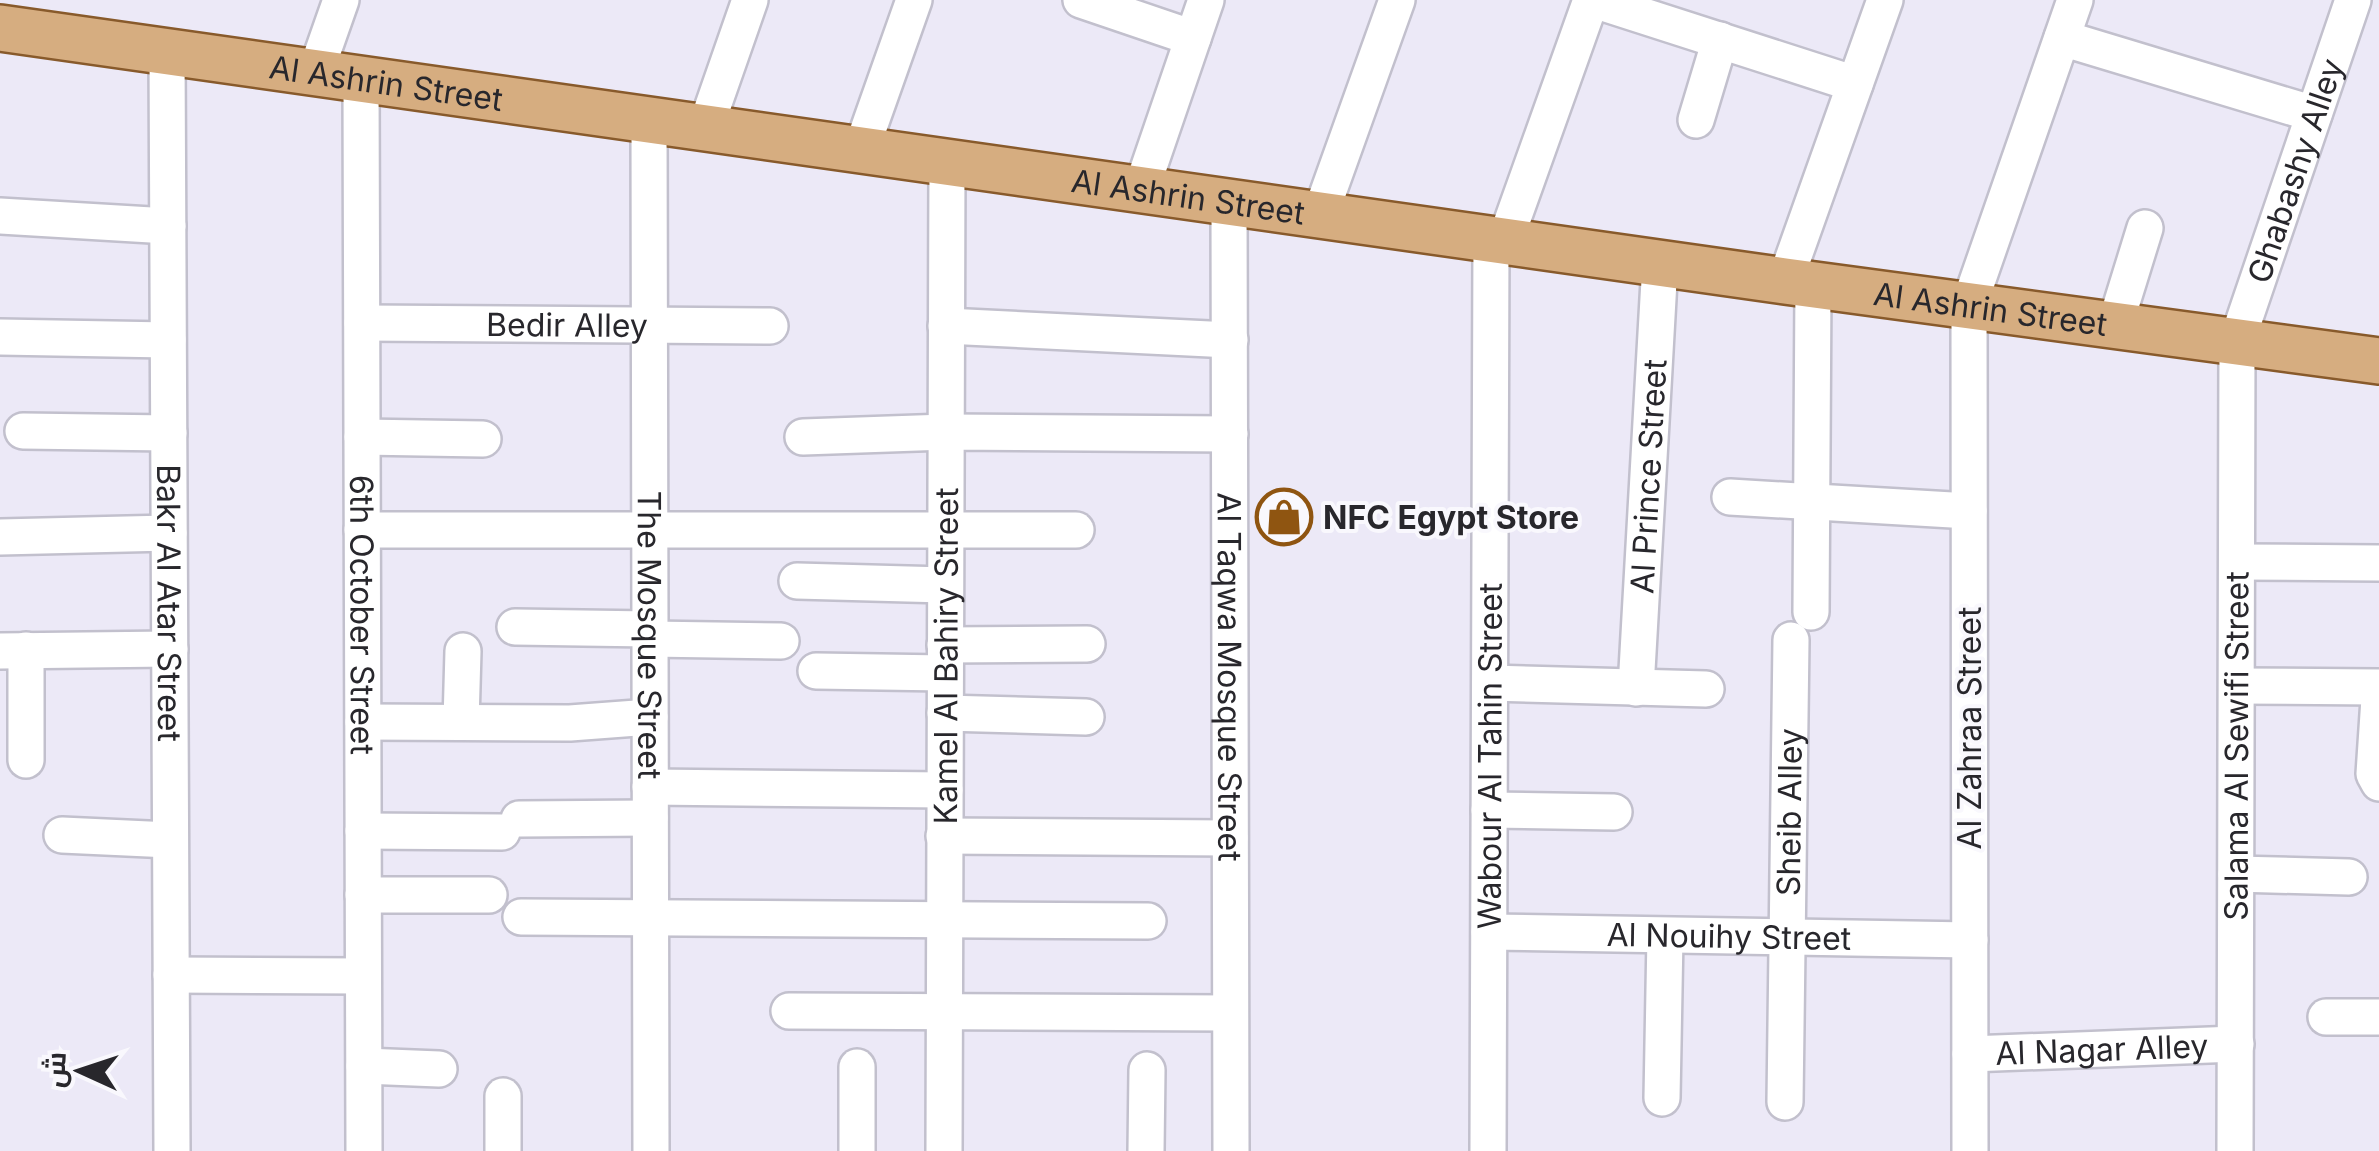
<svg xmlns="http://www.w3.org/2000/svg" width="2379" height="1151" font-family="Inter,Cairo,sans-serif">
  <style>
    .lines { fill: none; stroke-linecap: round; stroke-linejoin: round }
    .minor-casing { stroke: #c2c0cd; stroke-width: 40 }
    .major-casing { stroke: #885a2b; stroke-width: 50 }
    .minor { stroke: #fff; stroke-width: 35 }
    .major { stroke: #d6ad80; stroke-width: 45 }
    .labels { text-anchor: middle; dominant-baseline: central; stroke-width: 8; stroke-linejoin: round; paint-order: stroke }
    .street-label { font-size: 32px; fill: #28272c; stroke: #f9f8fd }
    .poi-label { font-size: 32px; font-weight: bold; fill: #28272c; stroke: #f9f8fd; text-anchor: start }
  </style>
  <rect width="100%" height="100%" fill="#ece9f7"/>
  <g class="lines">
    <g class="minor-casing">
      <g id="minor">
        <polyline points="1081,0 1193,38"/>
        <polyline points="1594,0 1855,84"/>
        <polyline points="2062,38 2314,114"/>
        <path id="s1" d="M167,53L172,1151"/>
        <polyline points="315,74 341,0"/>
        <path id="s2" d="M361,80L364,1151"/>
        <path id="s3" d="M649,120L651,1151"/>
        <polyline points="1696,120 1720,40"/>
        <polyline points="705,129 750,0"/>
        <polyline points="861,150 914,0"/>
        <polyline points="1141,190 1206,0"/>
        <path id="s4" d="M1229,202L1231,1151"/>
        <polyline points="1320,215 1397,0"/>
        <polyline points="0,216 168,226"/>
        <polyline points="1505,241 1591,0"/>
        <polyline points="1785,281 1885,0"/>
        <path id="s5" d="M362,323L770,326"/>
        <polyline points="2115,325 2145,228"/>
        <polyline points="946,326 1230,340"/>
        <polyline points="0,337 168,340"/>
        <polyline points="23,431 169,433"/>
        <polyline points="362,437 483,439"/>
        <polyline points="803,437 946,432 1230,434"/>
        <polyline points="1730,497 1969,511"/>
        <polyline points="362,530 1076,530"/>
        <polyline points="0,537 169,533"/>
        <polyline points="2237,562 2379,563"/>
        <polyline points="797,581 945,585"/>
        <polyline points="1811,612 1813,285"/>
        <polyline points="515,627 650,629"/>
        <polyline points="650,639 781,641"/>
        <polyline points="945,645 1087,644"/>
        <polyline points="26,650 26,760"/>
        <polyline points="0,651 170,649"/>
        <polyline points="816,671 945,673"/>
        <polyline points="1490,683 1706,689"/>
        <polyline points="2237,686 2379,687"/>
        <path id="s6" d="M1636,688L1660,263"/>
        <polyline points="2379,699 2374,774 2379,783"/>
        <polyline points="945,713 1086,717"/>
        <polyline points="363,722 570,723 650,717"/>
        <polyline points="461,722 463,651"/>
        <polyline points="650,787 945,790"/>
        <polyline points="1489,810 1614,812"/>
        <polyline points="519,819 650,818"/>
        <polyline points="363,831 502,832"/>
        <polyline points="62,835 170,840"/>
        <polyline points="944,836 1230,838"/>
        <polyline points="2236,874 2349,877"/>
        <polyline points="363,895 489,895"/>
        <polyline points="521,917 1148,921"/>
        <path id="s7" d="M1489,932L1970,940"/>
        <polyline points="171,975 363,976"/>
        <polyline points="789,1011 1230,1013"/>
        <polyline points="2326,1017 2379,1017"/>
        <path id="s8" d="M1970,1054L2236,1044"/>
        <polyline points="364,1066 439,1069"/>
        <polyline points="503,1096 503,1151"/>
        <polyline points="1662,1098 1665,936"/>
        <path id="s9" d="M1785,1102L1791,640"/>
        <polyline points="857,1151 857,1067"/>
        <path id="s10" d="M944,1151L947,162"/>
        <polyline points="1146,1151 1147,1070"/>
        <path id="s11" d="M1488,1151L1491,239"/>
        <polyline points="1970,1151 1969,305 2075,0"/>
        <path id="s12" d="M2235,1151L2237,341L2353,0"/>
      </g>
    </g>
    <g class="major-casing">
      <g id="major">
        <path id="s13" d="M0,28L1785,281L2379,361"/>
      </g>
    </g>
    <use href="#minor" class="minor"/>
    <use href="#major" class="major"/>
  </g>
  <defs>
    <g id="shop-ring" transform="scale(2.875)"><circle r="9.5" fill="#f9f8fd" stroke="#8f5511" stroke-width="1.5"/><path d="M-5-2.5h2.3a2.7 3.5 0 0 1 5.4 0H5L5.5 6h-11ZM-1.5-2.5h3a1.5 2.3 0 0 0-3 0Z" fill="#8f5511"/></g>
  </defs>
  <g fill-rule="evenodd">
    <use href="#shop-ring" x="1284" y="517"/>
  </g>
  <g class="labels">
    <g class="street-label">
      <text stroke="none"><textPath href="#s13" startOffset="390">Al Ashrin Street</textPath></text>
      <text stroke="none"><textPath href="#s12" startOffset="990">Ghabashy Alley</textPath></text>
      <text stroke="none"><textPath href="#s13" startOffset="1200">Al Ashrin Street</textPath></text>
      <text stroke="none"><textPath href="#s13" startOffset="2010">Al Ashrin Street</textPath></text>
      <text stroke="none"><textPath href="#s5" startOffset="205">Bedir Alley</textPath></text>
      <text stroke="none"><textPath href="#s6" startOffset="212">Al Prince Street</textPath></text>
      <text stroke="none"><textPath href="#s1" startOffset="550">Bakr Al Atar Street</textPath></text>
      <text stroke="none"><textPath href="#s2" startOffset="535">6th October Street</textPath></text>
      <text stroke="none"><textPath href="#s3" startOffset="515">The Mosque Street</textPath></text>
      <text stroke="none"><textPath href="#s10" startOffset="495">Kamel Al Bahiry Street</textPath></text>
      <text stroke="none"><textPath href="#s4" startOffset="475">Al Taqwa Mosque Street</textPath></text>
      <text transform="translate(1969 728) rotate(-90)">Al Zahraa Street</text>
      <text stroke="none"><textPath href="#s12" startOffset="405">Salama Al Sewifi Street</textPath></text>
      <text stroke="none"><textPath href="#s11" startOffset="395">Wabour Al Tahin Street</textPath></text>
      <text stroke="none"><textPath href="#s9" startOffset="290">Sheib Alley</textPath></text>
      <text stroke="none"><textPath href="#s7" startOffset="240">Al Nouihy Street</textPath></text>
      <text stroke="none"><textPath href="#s8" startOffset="132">Al Nagar Alley</textPath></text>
    </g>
    <g class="poi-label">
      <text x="1323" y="517">NFC Egypt Store</text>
    </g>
  </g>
  <g transform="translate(80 1071) rotate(273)" stroke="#f9f8fd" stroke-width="8" paint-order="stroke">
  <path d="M0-8L18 38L0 25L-18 38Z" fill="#28272c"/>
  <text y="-15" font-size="28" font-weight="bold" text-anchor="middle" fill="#28272c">ش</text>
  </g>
</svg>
